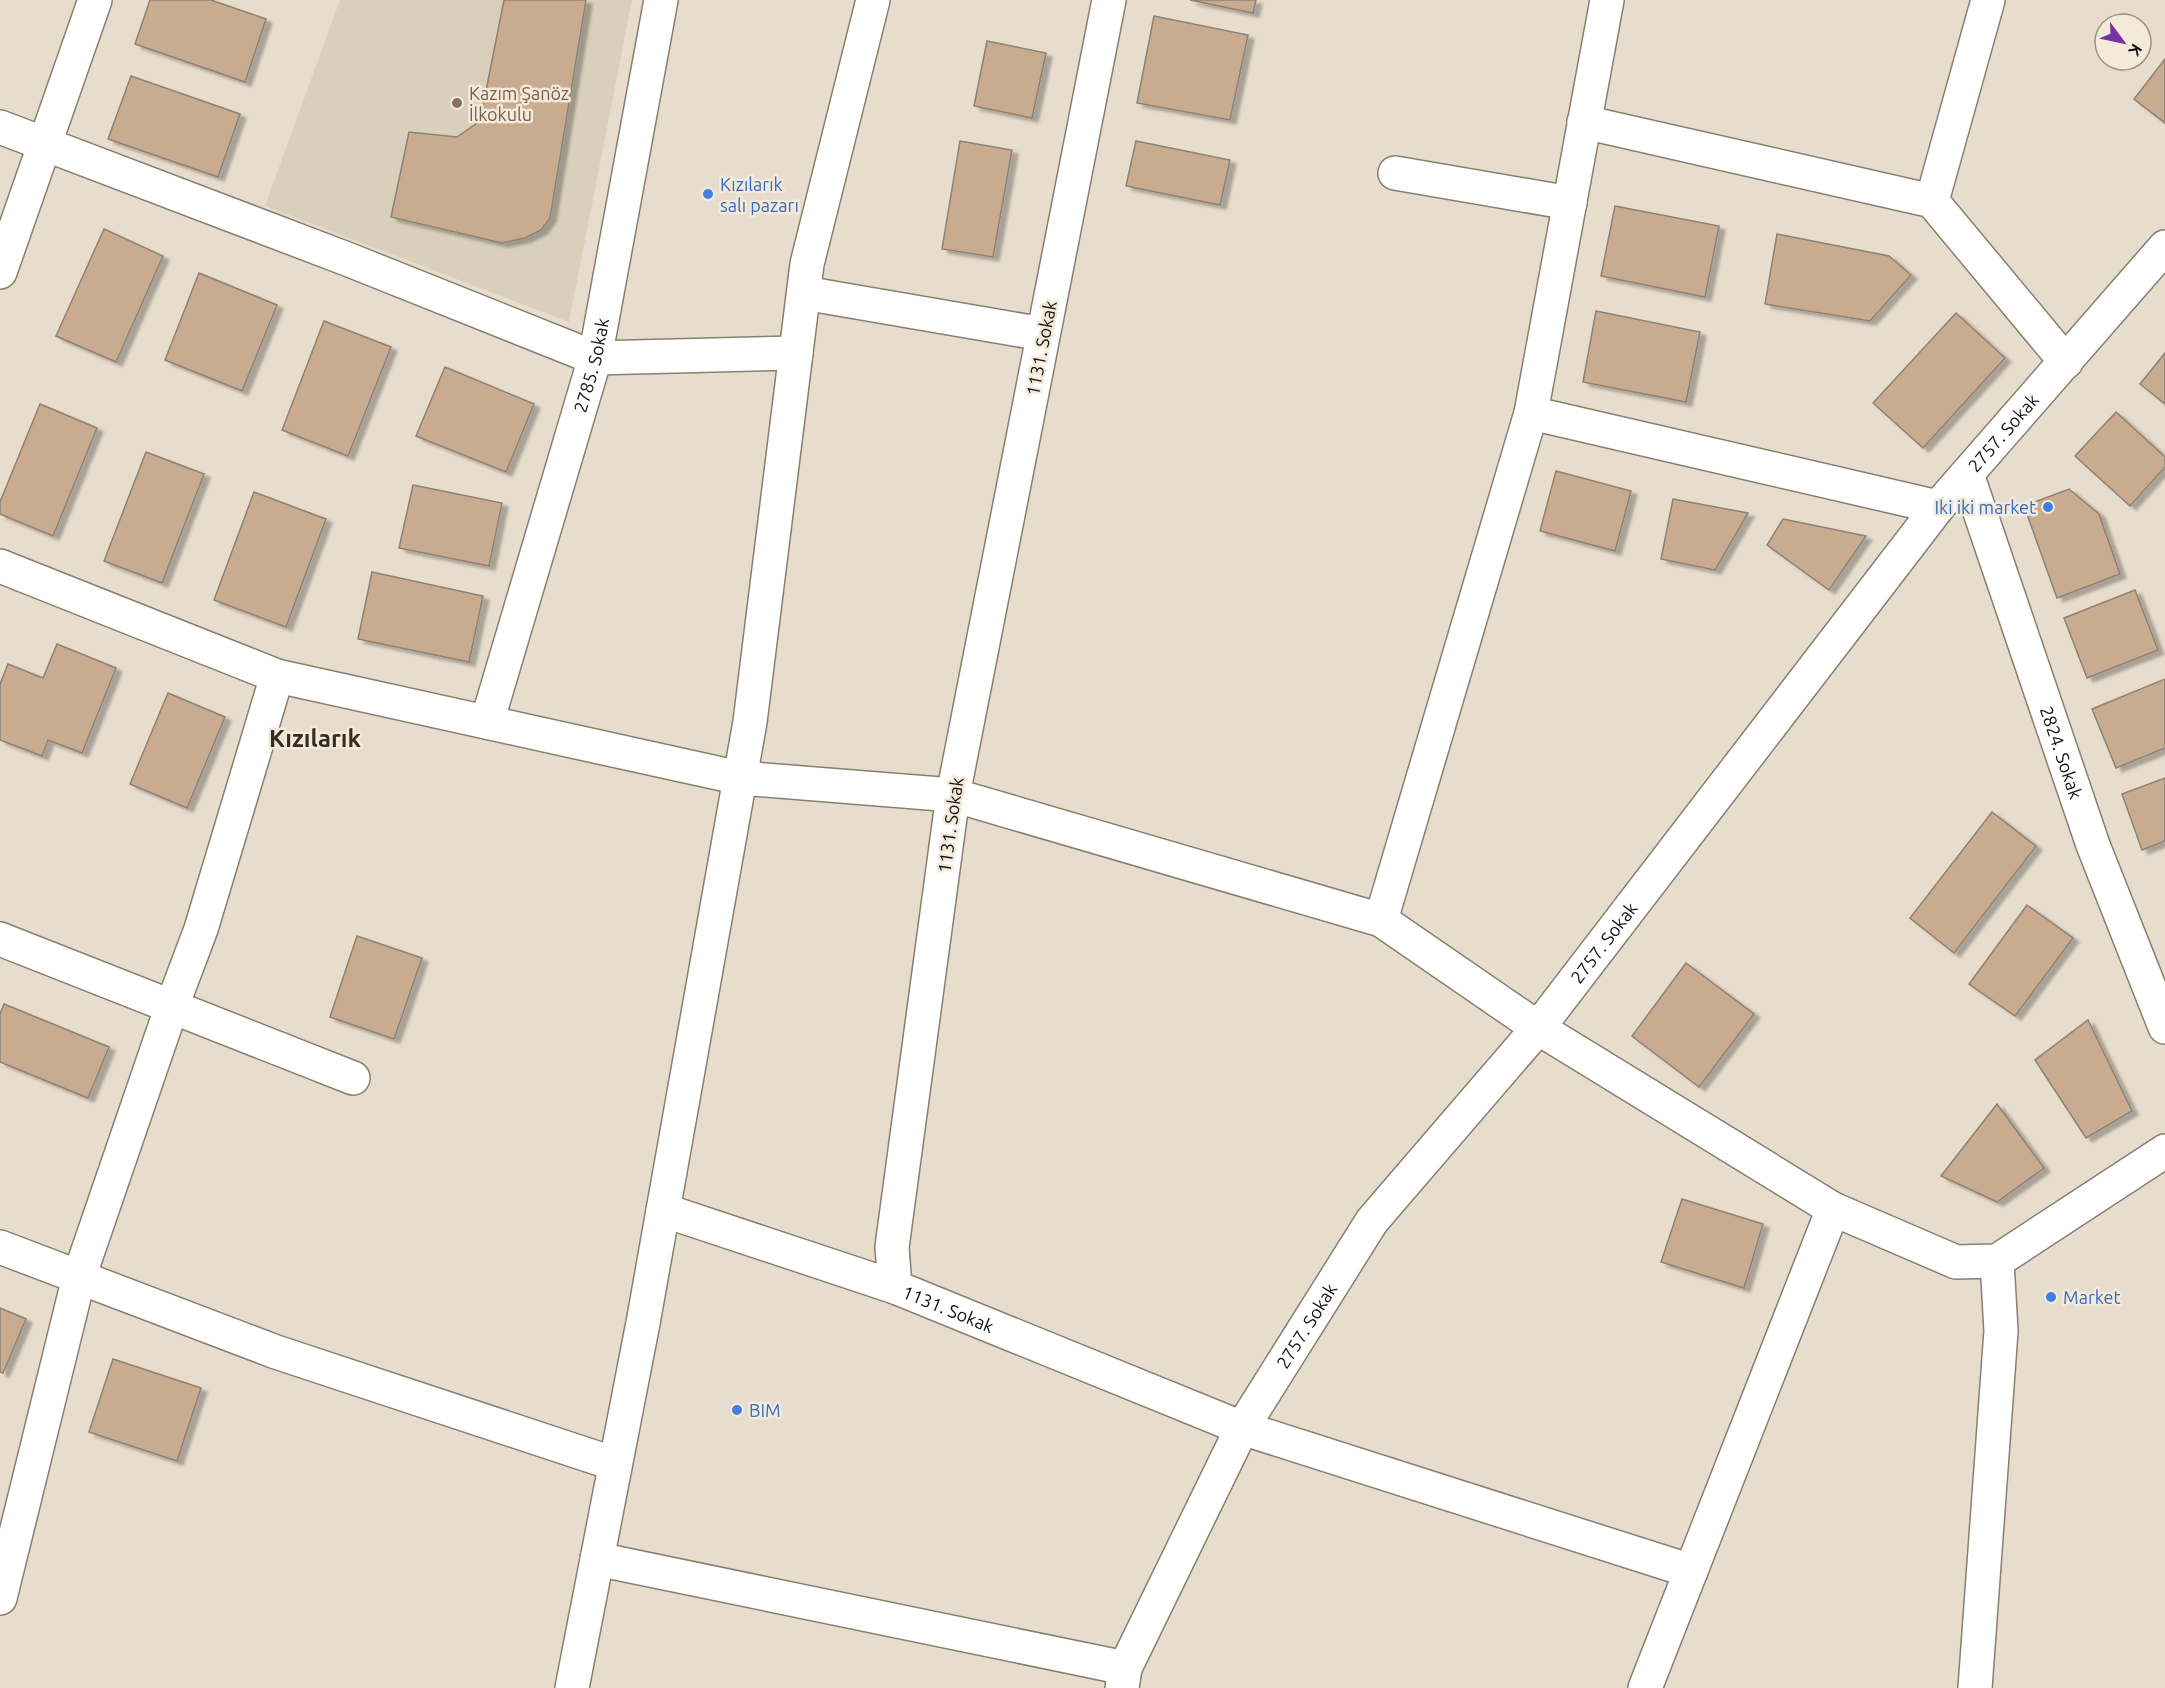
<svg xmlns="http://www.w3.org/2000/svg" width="2165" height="1688" font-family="Ubuntu,sans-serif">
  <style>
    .education { fill: #d8d0bb }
    .building { fill: #c9ab8f; stroke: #8e8175; stroke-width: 1.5; filter: url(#shadow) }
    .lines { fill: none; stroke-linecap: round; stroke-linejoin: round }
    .minor-casing { stroke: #887f70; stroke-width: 36 }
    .minor { stroke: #fff; stroke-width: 33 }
    .education-dot { fill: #8d6e63; stroke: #f4eada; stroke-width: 2 }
    .shop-dot { fill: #3f7fe0; stroke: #f4eada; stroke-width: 2 }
    .labels { text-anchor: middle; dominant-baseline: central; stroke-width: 5; stroke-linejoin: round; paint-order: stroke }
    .education-label { font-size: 18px; fill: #785e54; stroke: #f4eada; text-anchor: start }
    .shop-label { font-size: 18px; fill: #366cbe; stroke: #f4eada; text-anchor: start }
    .street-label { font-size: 18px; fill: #14100b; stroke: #f4eada }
    .district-label { font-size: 24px; font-weight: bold; fill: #352d21; stroke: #f4eada }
  </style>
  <defs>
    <filter id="shadow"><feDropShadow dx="6" dy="4" stdDeviation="1.5" flood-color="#0004"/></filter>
  </defs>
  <rect width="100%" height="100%" fill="#e7ddcd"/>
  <polygon class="education" points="340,0 632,0 569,322 265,206"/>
  <g class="building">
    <polygon points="150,0 211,0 266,19 245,82 135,44"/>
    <polygon points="504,0 586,0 550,218 541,230 525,238 502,243 391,217 409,132 457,137 480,121"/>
    <polygon points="1190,0 1256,0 1253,13"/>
    <polygon points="1154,16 1248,35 1230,120 1137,103"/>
    <polygon points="987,41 1046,53 1032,118 974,106"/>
    <polygon points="2165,59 2165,123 2134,99"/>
    <polygon points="131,76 240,114 218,177 108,139"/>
    <polygon points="960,141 1012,150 993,257 942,249"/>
    <polygon points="1136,141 1230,160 1220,205 1126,186"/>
    <polygon points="1615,206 1719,226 1705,297 1601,276"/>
    <polygon points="104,229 163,256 116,362 56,336"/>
    <polygon points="1777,234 1889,256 1911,275 1870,321 1765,304"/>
    <polygon points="199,273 277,305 242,391 165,360"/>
    <polygon points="1596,311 1700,332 1686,402 1583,382"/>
    <polygon points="1956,313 2005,358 1923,448 1873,403"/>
    <polygon points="324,321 391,347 348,456 282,430"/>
    <polygon points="2165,353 2165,404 2140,384"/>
    <polygon points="445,367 534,404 506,472 416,436"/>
    <polygon points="40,404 97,428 53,536 0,514 0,502"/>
    <polygon points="2116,412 2165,457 2165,467 2130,506 2075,456"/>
    <polygon points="146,452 204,474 162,583 104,561"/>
    <polygon points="1556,471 1631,491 1615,551 1540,531"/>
    <polygon points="413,485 502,503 489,566 399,548"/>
    <polygon points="2069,489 2099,514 2120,574 2057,598 2024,506"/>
    <polygon points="254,492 326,519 286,627 214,600"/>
    <polygon points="1673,499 1748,513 1715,570 1661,559"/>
    <polygon points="1783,519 1866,536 1829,590 1767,545"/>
    <polygon points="372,572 483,596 469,662 358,639"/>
    <polygon points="2135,590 2158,650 2087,678 2064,618"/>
    <polygon points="57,644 116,668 82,753 48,740 42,756 0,740 0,684 8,664 43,678"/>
    <polygon points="2165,679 2165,748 2116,768 2092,709"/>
    <polygon points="168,693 225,717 187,808 130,784"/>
    <polygon points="2165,778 2165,841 2142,850 2122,794"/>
    <polygon points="1992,812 2036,846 1954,953 1910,918"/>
    <polygon points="2027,905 2073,938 2015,1016 1969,984"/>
    <polygon points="357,936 422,958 394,1039 330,1017"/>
    <polygon points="1686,963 1754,1014 1699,1087 1632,1036"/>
    <polygon points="4,1004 109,1047 88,1098 0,1062 0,1014"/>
    <polygon points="2088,1020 2132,1111 2086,1138 2035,1060"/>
    <polygon points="1997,1104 2044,1168 1997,1202 1941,1176"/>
    <polygon points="1682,1199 1763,1224 1744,1288 1661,1262"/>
    <polygon points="0,1308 26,1319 3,1373 0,1372"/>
    <polygon points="113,1359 201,1388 177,1461 89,1432"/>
  </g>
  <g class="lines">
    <g class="minor-casing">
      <g id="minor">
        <path id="s1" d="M1109,0L953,795L892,1247L895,1287L1242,1428L1691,1571"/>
        <polyline points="1584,122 1932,201 2066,362"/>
        <polyline points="0,127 347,259 595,358 796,353"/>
        <polyline points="1395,173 1570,203"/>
        <polyline points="1932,201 1988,0"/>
        <polyline points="0,272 95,0"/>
        <polyline points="804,293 1043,334"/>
        <polyline points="1531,413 1938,507"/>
        <path id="s2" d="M1967,474L2093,845L2165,1027"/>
        <polyline points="0,566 277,676 740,778 953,795 1381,920 1538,1028 1833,1209 1956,1262 1997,1261 2165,1151"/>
        <path id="s3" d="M487,722L595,358L661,0"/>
        <polyline points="1381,920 1531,413 1607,0"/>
        <polyline points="0,939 353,1078"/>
        <polyline points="663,1210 895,1287"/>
        <polyline points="0,1247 276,1352 615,1464"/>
        <polyline points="597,1559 1125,1668"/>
        <polyline points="0,1598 79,1277 172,1006 201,929 277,676"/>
        <polyline points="572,1688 643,1323 750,722 807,264 873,0"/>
        <path id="s4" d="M1122,1688L1125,1668L1242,1428L1372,1221L1538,1028L1938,507L2165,247"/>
        <polyline points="1645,1688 1833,1209"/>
        <polyline points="1975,1688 2001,1331 1997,1261"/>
      </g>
    </g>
    <use href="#minor" class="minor"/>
  </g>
  <circle class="education-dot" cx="457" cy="103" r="6"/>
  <g class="shop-dot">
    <circle cx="708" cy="194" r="6"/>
    <circle cx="2048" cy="507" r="6"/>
    <circle cx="2051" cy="1297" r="6"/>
    <circle cx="737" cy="1410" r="6"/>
  </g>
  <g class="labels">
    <g class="education-label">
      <text x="469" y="93">Kazım Şanöz<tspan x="469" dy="21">İlkokulu</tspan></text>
    </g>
    <g class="shop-label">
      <text x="720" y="184">Kızılarık<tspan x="720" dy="21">salı pazarı</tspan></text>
      <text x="2036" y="507" text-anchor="end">Iki iki market</text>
      <text x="2063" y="1297">Market</text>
      <text x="749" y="1410">BIM</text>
    </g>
    <g class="street-label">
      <text transform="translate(1041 348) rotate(-79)">1131. Sokak</text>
      <text stroke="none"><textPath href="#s3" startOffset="372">2785. Sokak</textPath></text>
      <text stroke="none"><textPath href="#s4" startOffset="1542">2757. Sokak</textPath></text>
      <text stroke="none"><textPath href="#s2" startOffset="294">2824. Sokak</textPath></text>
      <text transform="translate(950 825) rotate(-82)">1131. Sokak</text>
      <text stroke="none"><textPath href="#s4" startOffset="894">2757. Sokak</textPath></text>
      <text stroke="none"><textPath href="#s1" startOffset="1364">1131. Sokak</textPath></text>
      <text stroke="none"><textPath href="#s4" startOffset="408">2757. Sokak</textPath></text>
    </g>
    <g class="district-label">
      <text x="315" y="738">Kızılarık</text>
    </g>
  </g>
  <g transform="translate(2123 42) rotate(123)"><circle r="28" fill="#f4eada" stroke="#9a9387" stroke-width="1.5"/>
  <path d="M0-4.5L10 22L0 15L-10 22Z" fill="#7830a2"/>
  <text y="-9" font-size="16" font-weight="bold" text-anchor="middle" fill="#14100b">K</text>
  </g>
</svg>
